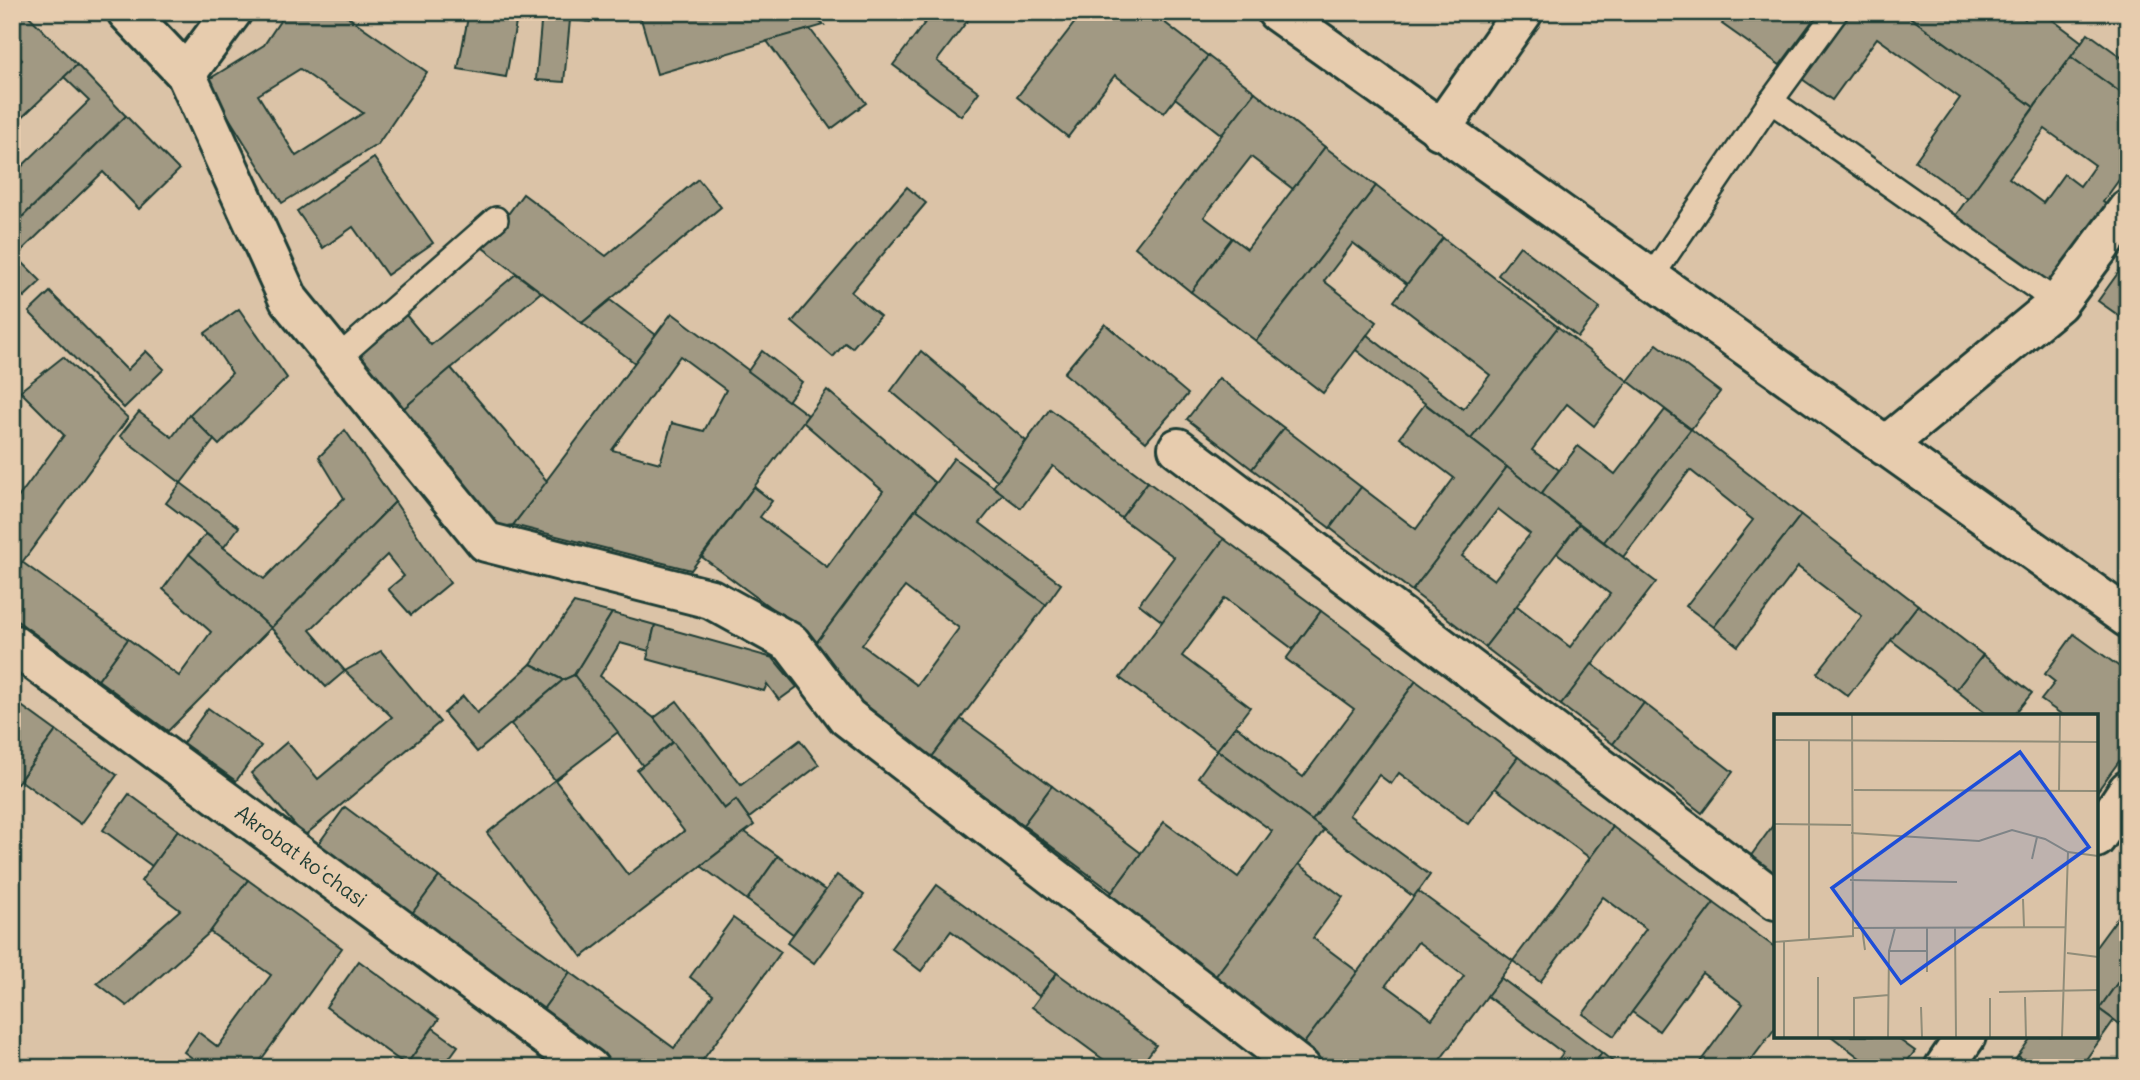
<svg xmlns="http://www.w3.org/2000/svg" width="2140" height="1080" font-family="Delius,sans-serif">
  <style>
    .building { fill: #a19983; stroke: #1f3d34; stroke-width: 2; fill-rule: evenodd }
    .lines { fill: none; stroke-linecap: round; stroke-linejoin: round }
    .lane-casing { stroke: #1f3d34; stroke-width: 28 }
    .street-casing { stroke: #1f3d34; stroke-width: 44 }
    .secondary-casing { stroke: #1f3d34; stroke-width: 44 }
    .lane { stroke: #e7ccae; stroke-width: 23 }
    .street { stroke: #e7ccae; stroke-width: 38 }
    .secondary { stroke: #e7ccae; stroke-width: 38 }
    .labels { text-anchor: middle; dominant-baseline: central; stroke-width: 7; stroke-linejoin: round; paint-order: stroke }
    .street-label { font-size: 21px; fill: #1f3d34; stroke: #e7ccae }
    .inset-road { fill: none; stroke: #908d79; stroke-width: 2 }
    .view { fill: #1d4ed8; fill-opacity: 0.15; stroke: #1d4ed8; stroke-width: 3.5 }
    .inset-edge { fill: none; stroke: #1f3d34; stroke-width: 3.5 }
  </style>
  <rect width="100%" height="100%" fill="#dbc3a7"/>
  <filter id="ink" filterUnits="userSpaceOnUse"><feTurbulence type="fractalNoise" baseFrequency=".0143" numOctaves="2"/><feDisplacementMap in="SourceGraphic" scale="14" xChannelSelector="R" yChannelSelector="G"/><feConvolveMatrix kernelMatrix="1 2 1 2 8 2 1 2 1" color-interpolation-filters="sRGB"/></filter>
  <g filter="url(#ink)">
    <g class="building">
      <polygon points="12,12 25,12 77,65 12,127 12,70 22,60 12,49"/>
      <path d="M286,12H341L427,72L378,144L282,203L206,81L264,45ZM300,69L363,113L296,156L258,95Z"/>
      <polygon points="469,12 518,12 506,77 458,69"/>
      <polygon points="542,12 590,12 590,22 570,20 564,82 536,80"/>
      <polygon points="639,12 804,12 824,25 657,74"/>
      <polygon points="933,12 974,12 937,61 979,92 961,116 893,65"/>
      <polygon points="1083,12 1151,12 1208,56 1164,113 1115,75 1068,137 1017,97"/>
      <polygon points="1617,12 1634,12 1628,20"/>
      <polygon points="1731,12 1819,12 1780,65 1722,24"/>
      <polygon points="1851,12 1903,12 2034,107 1968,199 1915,161 1960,98 1877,38 1832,100 1802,79"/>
      <polygon points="1903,12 2016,12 2025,19 2029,12 2042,12 2082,42 2034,107"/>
      <polygon points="810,29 866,103 831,129 767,41"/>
      <polygon points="2088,33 2128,62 2128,98 2071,57"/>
      <polygon points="1208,56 1255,92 1222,135 1175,98"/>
      <path d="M2071,57L2128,98V175L2124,173L2103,202L2107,205L2047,288L1952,220ZM2045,129L2095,165L2080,186L2064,174L2043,203L2009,178Z"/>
      <polygon points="77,65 126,116 12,227 12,176 89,101 64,77"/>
      <polygon points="1255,92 1325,147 1293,189 1251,157 1204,217 1232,238 1191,292 1135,247"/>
      <polygon points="126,116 179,170 139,209 103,172 16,256 41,281 24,297 12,285 12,227"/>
      <polygon points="1325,147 1376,186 1256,341 1191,292 1232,238 1247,249"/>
      <polygon points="374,158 433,243 387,275 353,227 323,248 297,211"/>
      <polygon points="698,179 721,207 582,323 483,248 523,194 606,256"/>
      <polygon points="1376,186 1443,238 1407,284 1353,243 1324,281 1377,322 1323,393 1256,341"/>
      <polygon points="907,187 926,203 851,292 880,316 852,348 845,343 833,357 792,322"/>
      <polygon points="1443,238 1558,327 1471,439 1356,350 1367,335 1463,409 1490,375 1394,301"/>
      <polygon points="1520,246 1600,308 1578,337 1498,275"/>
      <polygon points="2128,259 2128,322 2098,301"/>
      <polygon points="516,274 541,292 396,415 345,357 401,309 431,345"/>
      <polygon points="50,292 127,370 146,351 164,369 124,408 29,312"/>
      <polygon points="610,300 656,335 635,363 582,323"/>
      <polygon points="239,309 287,378 219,445 189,415 232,373 205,333"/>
      <path d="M672,313L808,415L754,487L691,570L513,525ZM680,356L726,390L704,431L672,423L660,463L612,450Z"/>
      <polygon points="1105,324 1188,394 1146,442 1064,373"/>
      <polygon points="1558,327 1628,381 1594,426 1567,404 1532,450 1559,470 1541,494 1471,439"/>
      <polygon points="1657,344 1720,392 1691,429 1628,381"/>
      <polygon points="762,351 802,382 788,401 748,371"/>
      <polygon points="921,351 1026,441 997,481 891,391"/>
      <polygon points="63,357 128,418 12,576 12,506 64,435 20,391"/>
      <polygon points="451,368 547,481 513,525 492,529 396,415"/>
      <polygon points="1219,378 1284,428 1252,469 1187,419"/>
      <polygon points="827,390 935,483 817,642 702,557 754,487 772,501 760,517 827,567 883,491 803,422"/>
      <polygon points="1425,404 1507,467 1412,591 1330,528 1361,487 1416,529 1454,478 1400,437"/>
      <polygon points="1050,409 1148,482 1121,518 1053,466 1021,508 993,487"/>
      <polygon points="1665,410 1691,429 1604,542 1541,494 1578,446 1615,474"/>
      <polygon points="139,412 172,437 189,415 214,440 181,483 120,436"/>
      <polygon points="1284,428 1361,487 1330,528 1252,469"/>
      <polygon points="1691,429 1801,515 1714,627 1686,606 1753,520 1690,470 1623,557 1604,542"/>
      <polygon points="345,430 395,502 271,628 189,554 206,534 264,579 344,498 319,457"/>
      <polygon points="954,458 1003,494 980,523 1061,584 1046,605 916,509"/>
      <path d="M1507,467L1579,524L1485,647L1412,591ZM1498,509L1530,534L1494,580L1462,556Z"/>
      <polygon points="1148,482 1224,539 1163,622 1139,604 1174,557 1121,518"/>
      <polygon points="181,483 239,527 224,547 166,503"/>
      <polygon points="395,502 450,583 411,615 388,589 404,576 387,555 310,630 345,671 326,687 271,628"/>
      <path d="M916,509L1046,605L932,757L803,661ZM905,587L959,628L917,685L862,645Z"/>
      <polygon points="1801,515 1918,605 1848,696 1817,673 1862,616 1798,567 1738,646 1714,627"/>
      <polygon points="1579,524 1656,582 1561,705 1485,647 1517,606 1570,647 1610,594 1557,553"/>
      <polygon points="1224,539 1321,611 1293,649 1225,598 1182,656 1250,707 1217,750 1120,678"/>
      <polygon points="189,554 271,628 168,731 98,680 128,639 179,676 211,632 163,589"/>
      <polygon points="22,562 128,639 98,680 12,617 12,576"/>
      <polygon points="574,603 612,613 574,675 563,680 531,664"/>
      <polygon points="1918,605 1983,655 1956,690 1891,640"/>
      <polygon points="1321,611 1416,681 1312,821 1217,750 1236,726 1303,777 1354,709 1286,659"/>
      <polygon points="612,613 655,625 649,651 620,643 600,676 654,718 673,742 643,766 574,675"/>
      <polygon points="655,625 773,658 797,687 779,700 767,684 764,691 647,659"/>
      <polygon points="2074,634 2128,673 2128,749 2096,793 2096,716 2064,716 2041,700 2055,682 2045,674"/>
      <polygon points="381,651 440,722 304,836 251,773 287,742 318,779 392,717 345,671"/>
      <polygon points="1983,655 2032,693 2013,716 1989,716 1956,690"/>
      <polygon points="531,664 563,680 477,752 444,713 463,696 477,713"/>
      <polygon points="1592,664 1644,703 1613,744 1561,705"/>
      <polygon points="574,675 618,732 555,780 511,724 563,680"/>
      <polygon points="1416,681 1518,757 1468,824 1399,773 1391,784 1379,775 1349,815 1430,875 1414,897 1312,821"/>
      <polygon points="12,699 56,731 12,790"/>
      <polygon points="677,701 741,785 800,740 819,765 749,818 736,800 724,809 654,718"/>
      <polygon points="1644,703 1733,772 1702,813 1613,744"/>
      <polygon points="208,708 261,746 236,781 183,743"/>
      <polygon points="961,719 1052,786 1023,825 932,757"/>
      <polygon points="56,731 117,775 81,824 20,780"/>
      <polygon points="673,742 724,809 736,800 754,825 582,957 487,833 555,780 628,875 684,831 637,770"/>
      <polygon points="1217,750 1324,830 1213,980 1106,900 1164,822 1238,877 1272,831 1198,777"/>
      <polygon points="1518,757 1613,827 1590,858 1495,788"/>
      <polygon points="1052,786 1141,853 1112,892 1023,825"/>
      <polygon points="129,794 178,830 152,866 103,830"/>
      <polygon points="345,807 439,877 408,919 314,850"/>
      <polygon points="1776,821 1776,875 1750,857"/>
      <polygon points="1613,827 1714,903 1614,1036 1583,1014 1646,929 1603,897 1540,982 1513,961"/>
      <polygon points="178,830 248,880 210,932 127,1006 97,983 180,910 141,881"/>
      <polygon points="745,832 778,856 747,900 701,866"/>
      <polygon points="778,856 826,891 793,934 747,900"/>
      <polygon points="1299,864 1343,897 1313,938 1358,972 1302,1046 1213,980"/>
      <polygon points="837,875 864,895 814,963 787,943"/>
      <polygon points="439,877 570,972 539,1015 408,919"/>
      <polygon points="248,880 342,948 255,1068 206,1068 184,1052 198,1032 218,1047 271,975 210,932"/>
      <polygon points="937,885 1057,973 1039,996 951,931 921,971 891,948"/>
      <path d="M1418,891L1513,961L1434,1068H1331L1302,1046ZM1418,942L1464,976L1432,1019L1386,985Z"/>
      <polygon points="1714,903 1776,948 1776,1027 1745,1068 1708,1068 1700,1062 1743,1004 1702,973 1659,1031 1632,1012"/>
      <polygon points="2124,909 2128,912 2128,968 2099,1009 2096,1007 2096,947"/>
      <polygon points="733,918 781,952 697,1068 612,1068 539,1015 570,972 674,1048 713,995 690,977"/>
      <polygon points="359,961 439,1019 406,1065 326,1007"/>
      <polygon points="2128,968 2128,1030 2099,1009"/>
      <polygon points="1057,973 1156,1045 1139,1068 1115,1068 1032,1007"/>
      <polygon points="1501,978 1602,1053 1591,1068 1552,1068 1563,1053 1487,996"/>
      <polygon points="2096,1007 2114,1020 2082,1065 2086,1068 2034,1068 2018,1056 2032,1036 2096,1036"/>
      <polygon points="433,1028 458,1046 442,1068 404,1068"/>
      <polygon points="1831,1036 1894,1036 1915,1051 1902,1068 1873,1068"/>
      <polygon points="2128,1051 2128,1068 2116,1068"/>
      <polygon points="1602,1053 1618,1066 1617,1068 1591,1068"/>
      <polygon points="2018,1056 2034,1068 2009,1068"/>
    </g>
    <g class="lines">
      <g class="lane-casing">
        <g id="lane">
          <polyline points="1771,101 2058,303"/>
          <polyline points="1650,279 1771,101 1836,12"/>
          <polyline points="337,359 496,219"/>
        </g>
      </g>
      <g class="street-casing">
        <g id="street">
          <polyline points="1440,130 1523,12"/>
          <polyline points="1885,446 2058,303 2128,209"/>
          <polyline points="1178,448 1776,900"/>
          <polyline points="12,644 589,1068"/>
        </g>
      </g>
      <g class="secondary-casing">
        <g id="secondary">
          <polyline points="127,12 186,74 289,300 486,542 711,599 791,643 847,717 1301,1068"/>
          <polyline points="1277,12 2128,618"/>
          <polyline points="186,74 232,12"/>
          <polyline points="2096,838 2128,790"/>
          <polyline points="1944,1068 1966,1036"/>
        </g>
      </g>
      <use href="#lane" class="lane"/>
      <use href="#street" class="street"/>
      <use href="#secondary" class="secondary"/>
    </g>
  </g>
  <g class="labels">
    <g class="street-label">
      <text transform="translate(301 856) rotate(36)">Akrobat koʻchasi</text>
    </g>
  </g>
  <g transform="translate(1774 714)">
    <rect width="324" height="324" fill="#dbc3a7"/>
    <path class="inset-road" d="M0,26L324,28M35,26V226M80,76L324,77M285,77L286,0M0,110L77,111M77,119L205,127L238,116L271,125L294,138L324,142M258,145L263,123M76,166L183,168M249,185L250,213M153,213V258M181,213L182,323M79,214L291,213M88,214L91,236M0,228L79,222L78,0M115,237H153M293,239L324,243M44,263V323M225,278L324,276M251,283L252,323M216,284V323M147,293L148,323M10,323V228M80,323V284L115,281M114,323L115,237L121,214M288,323L294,138"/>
    <path class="view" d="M246,38L315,133L127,269L58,174Z"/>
    <rect width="324" height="324" class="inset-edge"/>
  </g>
  <rect width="2140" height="1080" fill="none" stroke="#e7ccae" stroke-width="42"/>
  <rect x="21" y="21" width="2098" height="1038" fill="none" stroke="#1f3d34" stroke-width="2.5" filter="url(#ink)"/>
</svg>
